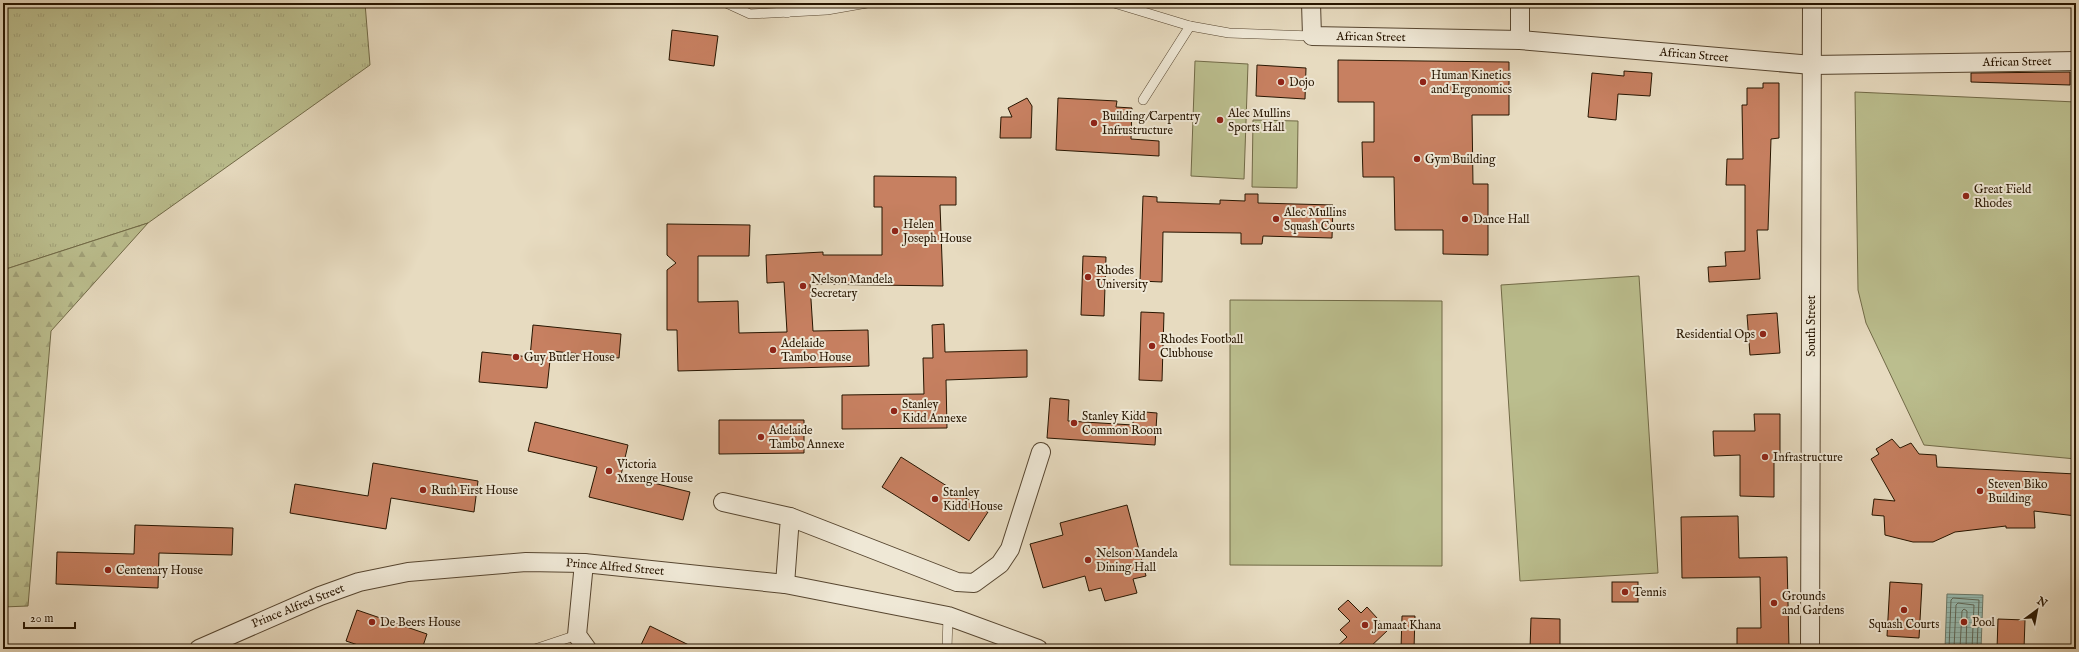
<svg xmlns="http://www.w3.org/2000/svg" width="2079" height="652" font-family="'IM FELL English',serif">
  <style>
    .grass { fill: url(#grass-tufts); stroke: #716a47 }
    .forest { fill: url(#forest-firs); stroke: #716a47 }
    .park { fill: #bbbe8e; stroke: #716a47 }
    .water { fill: url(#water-rules); stroke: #6a796a }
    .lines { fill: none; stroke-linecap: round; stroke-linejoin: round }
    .shore { stroke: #5f6858; stroke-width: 1 }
    .building { fill: #c78061; stroke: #271500 }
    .lane-casing { stroke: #574630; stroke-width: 10 }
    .street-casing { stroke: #574630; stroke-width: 20 }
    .lane { stroke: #efe8d6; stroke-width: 9 }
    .street { stroke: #efe8d6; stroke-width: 18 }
    .poi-dot { fill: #8f2418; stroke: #efe8d6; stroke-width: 1.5 }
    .labels { text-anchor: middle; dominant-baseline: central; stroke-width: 4; stroke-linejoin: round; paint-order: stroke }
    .street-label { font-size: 12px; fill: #271500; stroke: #efe8d6 }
    .poi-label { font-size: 12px; fill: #271500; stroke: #efe8d6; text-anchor: start }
  </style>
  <defs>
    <pattern id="grass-tufts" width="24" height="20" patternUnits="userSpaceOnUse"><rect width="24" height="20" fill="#bbbe8e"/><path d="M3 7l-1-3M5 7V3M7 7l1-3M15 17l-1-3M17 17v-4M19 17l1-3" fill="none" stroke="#a1a279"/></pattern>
    <pattern id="forest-firs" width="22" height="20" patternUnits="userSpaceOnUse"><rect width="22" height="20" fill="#bbbe8e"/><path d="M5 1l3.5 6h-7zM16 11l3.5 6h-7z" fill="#a1a279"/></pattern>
    <pattern id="water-rules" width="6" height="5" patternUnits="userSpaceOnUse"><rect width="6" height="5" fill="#97bbb1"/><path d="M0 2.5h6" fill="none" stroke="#82a096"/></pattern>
  </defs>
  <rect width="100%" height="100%" fill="#e7dbc0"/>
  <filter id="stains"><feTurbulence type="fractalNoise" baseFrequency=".005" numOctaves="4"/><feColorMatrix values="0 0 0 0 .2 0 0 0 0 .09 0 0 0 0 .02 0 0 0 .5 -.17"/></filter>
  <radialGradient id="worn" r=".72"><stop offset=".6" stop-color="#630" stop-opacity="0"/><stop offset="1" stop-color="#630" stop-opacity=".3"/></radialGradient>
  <polygon class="grass" points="3,3 365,3 370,65 148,223 3,270"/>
  <polygon class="forest" points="148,223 51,331 28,606 3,607 3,270"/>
  <g class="park">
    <polygon points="1195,61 1248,64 1244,179 1191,176"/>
    <polygon points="1855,92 2076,102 2076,459 1924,445 1866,323 1858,290"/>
    <polygon points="1253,120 1298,121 1297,188 1252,187"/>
    <polygon points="1639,276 1658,573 1520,581 1501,285"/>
    <polygon points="1230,300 1442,301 1442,566 1230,565"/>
  </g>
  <polygon class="water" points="1947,594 1983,595 1981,649 1945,649"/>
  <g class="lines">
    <g class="shore">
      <polyline points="1949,649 1951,600 1953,598 1979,600 1977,649"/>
      <polyline points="1954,649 1956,605 1958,603 1974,605 1972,649"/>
      <polyline points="1960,649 1962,611 1964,609 1967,611 1966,649"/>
    </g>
  </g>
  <g class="building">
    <polygon points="672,30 718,36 714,66 669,60"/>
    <polygon points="1338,60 1509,62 1509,115 1472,115 1473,184 1488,184 1488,255 1443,254 1443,230 1395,230 1394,177 1363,177 1362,142 1374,142 1374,102 1338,102"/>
    <polygon points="1257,65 1306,68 1305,99 1256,96"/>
    <polygon points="1624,71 1652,73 1650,96 1618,94 1616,120 1588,117 1592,73 1624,76"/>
    <polygon points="2070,72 2070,85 1971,82 1971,73"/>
    <polygon points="1763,83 1779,83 1779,138 1771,139 1768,230 1757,230 1760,279 1709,282 1708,267 1726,266 1725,252 1745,251 1745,185 1726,185 1727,159 1743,159 1742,105 1747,105 1747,88 1763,88"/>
    <polygon points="1027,98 1032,106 1031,138 1000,138 1001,117 1012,117 1008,108"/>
    <polygon points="1058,98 1117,101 1116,107 1132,108 1131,139 1159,141 1159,156 1056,150"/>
    <polygon points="874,176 956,177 956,205 940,205 943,286 810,284 813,331 868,330 869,366 678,371 677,330 667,330 667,270 676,263 667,255 667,224 750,225 749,256 698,256 698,302 738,301 739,333 787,332 784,282 767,283 766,255 823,252 823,255 882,255 882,207 874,207"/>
    <polygon points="1245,194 1258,194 1258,203 1333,205 1332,238 1263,236 1262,244 1241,244 1241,233 1163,232 1162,282 1140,281 1143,196 1157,197 1157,202 1220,204 1220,200 1245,201"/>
    <polygon points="1083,256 1106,257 1104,316 1081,315"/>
    <polygon points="1141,312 1164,313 1162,381 1139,380"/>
    <polygon points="1777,313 1780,353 1750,355 1747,315"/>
    <polygon points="944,324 945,352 1027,350 1027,377 946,380 947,428 842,429 842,395 924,394 923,358 933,358 932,325"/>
    <polygon points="533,325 621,334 619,358 551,351 547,388 479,382 482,352 530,357"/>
    <polygon points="1050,398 1069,400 1068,421 1133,425 1133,411 1157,413 1155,445 1047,438"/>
    <polygon points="1754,414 1780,414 1780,462 1774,461 1774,497 1740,496 1740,455 1714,456 1713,431 1755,431"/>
    <polygon points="719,420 804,420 804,453 719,454"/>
    <polygon points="535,422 628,445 621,475 690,492 683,520 589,497 597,467 528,451"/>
    <polygon points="1892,439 1900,448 1911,443 1919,454 1936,455 1937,467 2076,474 2076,516 2034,511 2035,528 2006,528 2006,526 1955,532 1933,542 1913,542 1885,535 1884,516 1872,515 1874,499 1895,501 1871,459 1879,454 1876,449"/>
    <polygon points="901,457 988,512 969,541 882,487"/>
    <polygon points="373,463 478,481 474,512 391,498 386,529 290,513 295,484 368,496"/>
    <polygon points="1127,505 1146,576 1133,579 1137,593 1105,601 1101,588 1089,591 1085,576 1043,588 1030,544 1063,535 1060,523"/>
    <polygon points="1738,516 1739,558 1787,557 1789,649 1737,649 1737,628 1761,628 1760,577 1682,578 1681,517"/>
    <polygon points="135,525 233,528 232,555 159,553 158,588 56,584 57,552 134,554"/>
    <rect x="1612" y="582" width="26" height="20"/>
    <polygon points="1890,582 1922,584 1919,638 1887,636"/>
    <polygon points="1348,600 1361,613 1367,607 1388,630 1368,649 1334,649 1347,637 1340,630 1350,621 1338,609"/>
    <polygon points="357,610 427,634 422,649 357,649 358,645 346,641"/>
    <polygon points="1402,616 1415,616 1414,649 1401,649"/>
    <polygon points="1531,618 1560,619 1560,649 1530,649"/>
    <polygon points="1998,619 2025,620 2024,649 1997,649"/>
    <polygon points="650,626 697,649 639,649"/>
  </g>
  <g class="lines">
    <g class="lane-casing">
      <g id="lane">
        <polyline points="726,3 750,14 827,10 867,3"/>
        <polyline points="777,3 787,13"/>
        <polyline points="1114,3 1190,26 1229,33 1312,36"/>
        <polyline points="1143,100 1190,26"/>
        <polyline points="535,649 577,635"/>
        <polyline points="947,649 948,616"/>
      </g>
    </g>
    <g class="street-casing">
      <g id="street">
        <polyline points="1311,3 1312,36 1520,40 1812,65 2076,61"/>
        <polyline points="1520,40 1520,3"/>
        <polyline points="723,502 790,517 785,584"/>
        <polyline points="790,517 957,582 974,583 1000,564 1010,549 1041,452"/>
        <polyline points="584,563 577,635 587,649"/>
        <polyline points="199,649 320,596 359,582 408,572 526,562 584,563 785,584 948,616 1038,649"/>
        <polyline points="1810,649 1812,3"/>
      </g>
    </g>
    <use href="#lane" class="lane"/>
    <use href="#street" class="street"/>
  </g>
  <g class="poi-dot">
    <circle cx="1281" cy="82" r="4"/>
    <circle cx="1423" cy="82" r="4"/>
    <circle cx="1220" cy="120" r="4"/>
    <circle cx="1094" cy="123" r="4"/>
    <circle cx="1417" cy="159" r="4"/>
    <circle cx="1966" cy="196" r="4"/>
    <circle cx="1276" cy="219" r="4"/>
    <circle cx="1465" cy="219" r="4"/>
    <circle cx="895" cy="231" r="4"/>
    <circle cx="1088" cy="277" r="4"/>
    <circle cx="803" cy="286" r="4"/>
    <circle cx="1763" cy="334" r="4"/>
    <circle cx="1152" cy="346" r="4"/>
    <circle cx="773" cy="350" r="4"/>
    <circle cx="516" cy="357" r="4"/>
    <circle cx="894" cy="411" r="4"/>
    <circle cx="1074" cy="423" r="4"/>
    <circle cx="761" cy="437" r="4"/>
    <circle cx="1765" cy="457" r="4"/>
    <circle cx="609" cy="471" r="4"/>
    <circle cx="423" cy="490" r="4"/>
    <circle cx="1980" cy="491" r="4"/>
    <circle cx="935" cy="499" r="4"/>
    <circle cx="1088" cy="560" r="4"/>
    <circle cx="108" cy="570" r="4"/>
    <circle cx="1625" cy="592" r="4"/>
    <circle cx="1774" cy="603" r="4"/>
    <circle cx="1904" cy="610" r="4"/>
    <circle cx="372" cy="622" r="4"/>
    <circle cx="1964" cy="622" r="4"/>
    <circle cx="1365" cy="625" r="4"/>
  </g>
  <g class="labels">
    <g class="street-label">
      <text transform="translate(1371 37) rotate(1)">African Street</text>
      <text transform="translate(1694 55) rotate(5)">African Street</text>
      <text transform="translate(2017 62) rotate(-1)">African Street</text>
      <text transform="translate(1811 326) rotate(-90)">South Street</text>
      <text transform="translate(615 567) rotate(5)">Prince Alfred Street</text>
      <text transform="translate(298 606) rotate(-22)">Prince Alfred Street</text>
    </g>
    <g class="poi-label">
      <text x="1431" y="75">Human Kinetics<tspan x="1431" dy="14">and Ergonomics</tspan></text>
      <text x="1289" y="82">Dojo</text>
      <text x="1228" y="113">Alec Mullins<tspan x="1228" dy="14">Sports Hall</tspan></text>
      <text x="1102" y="116">Building/Carpentry<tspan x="1102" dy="14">Infrustructure</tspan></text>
      <text x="1425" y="159">Gym Building</text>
      <text x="1974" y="189">Great Field<tspan x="1974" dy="14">Rhodes</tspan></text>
      <text x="1284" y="212">Alec Mullins<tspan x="1284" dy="14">Squash Courts</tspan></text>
      <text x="1473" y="219">Dance Hall</text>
      <text x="903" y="224">Helen<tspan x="903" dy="14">Joseph House</tspan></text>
      <text x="1096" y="270">Rhodes<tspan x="1096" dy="14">University</tspan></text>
      <text x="811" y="279">Nelson Mandela<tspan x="811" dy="14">Secretary</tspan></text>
      <text x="1755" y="334" text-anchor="end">Residential Ops</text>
      <text x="1160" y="339">Rhodes Football<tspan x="1160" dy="14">Clubhouse</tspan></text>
      <text x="781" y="343">Adelaide<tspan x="781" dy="14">Tambo House</tspan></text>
      <text x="524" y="357">Guy Butler House</text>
      <text x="902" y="404">Stanley<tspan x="902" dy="14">Kidd Annexe</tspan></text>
      <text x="1082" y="416">Stanley Kidd<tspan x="1082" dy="14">Common Room</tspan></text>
      <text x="769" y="430">Adelaide<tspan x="769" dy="14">Tambo Annexe</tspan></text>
      <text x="1773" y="457">Infrastructure</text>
      <text x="617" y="464">Victoria<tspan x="617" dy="14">Mxenge House</tspan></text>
      <text x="1988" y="484">Steven Biko<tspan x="1988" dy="14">Building</tspan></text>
      <text x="431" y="490">Ruth First House</text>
      <text x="943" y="492">Stanley<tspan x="943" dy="14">Kidd House</tspan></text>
      <text x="1096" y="553">Nelson Mandela<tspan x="1096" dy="14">Dining Hall</tspan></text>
      <text x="116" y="570">Centenary House</text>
      <text x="1633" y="592">Tennis</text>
      <text x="1782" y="596">Grounds<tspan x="1782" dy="14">and Gardens</tspan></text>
      <text x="380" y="622">De Beers House</text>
      <text x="1972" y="622">Pool</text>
      <text x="1904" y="624" text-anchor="middle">Squash Courts</text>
      <text x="1373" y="625">Jamaat Khana</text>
    </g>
  </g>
  <rect width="2079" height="652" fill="none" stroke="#e7dbc0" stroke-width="16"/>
  <rect x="4" y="4" width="2071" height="644" fill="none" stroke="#271500" stroke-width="2"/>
  <rect x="8" y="8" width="2063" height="636" fill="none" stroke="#271500"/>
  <g transform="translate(2037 610) rotate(32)" stroke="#efe8d6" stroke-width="3" paint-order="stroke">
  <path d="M0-3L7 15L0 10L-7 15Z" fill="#271500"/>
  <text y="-6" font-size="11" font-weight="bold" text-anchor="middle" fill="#271500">N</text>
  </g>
  <path d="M24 622v6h51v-6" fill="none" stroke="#271500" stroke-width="2"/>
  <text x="30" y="622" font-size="12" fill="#271500" stroke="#efe8d6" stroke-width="3" paint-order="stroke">20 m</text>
  <rect width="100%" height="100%" filter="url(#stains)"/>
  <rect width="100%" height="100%" fill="url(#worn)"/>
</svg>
